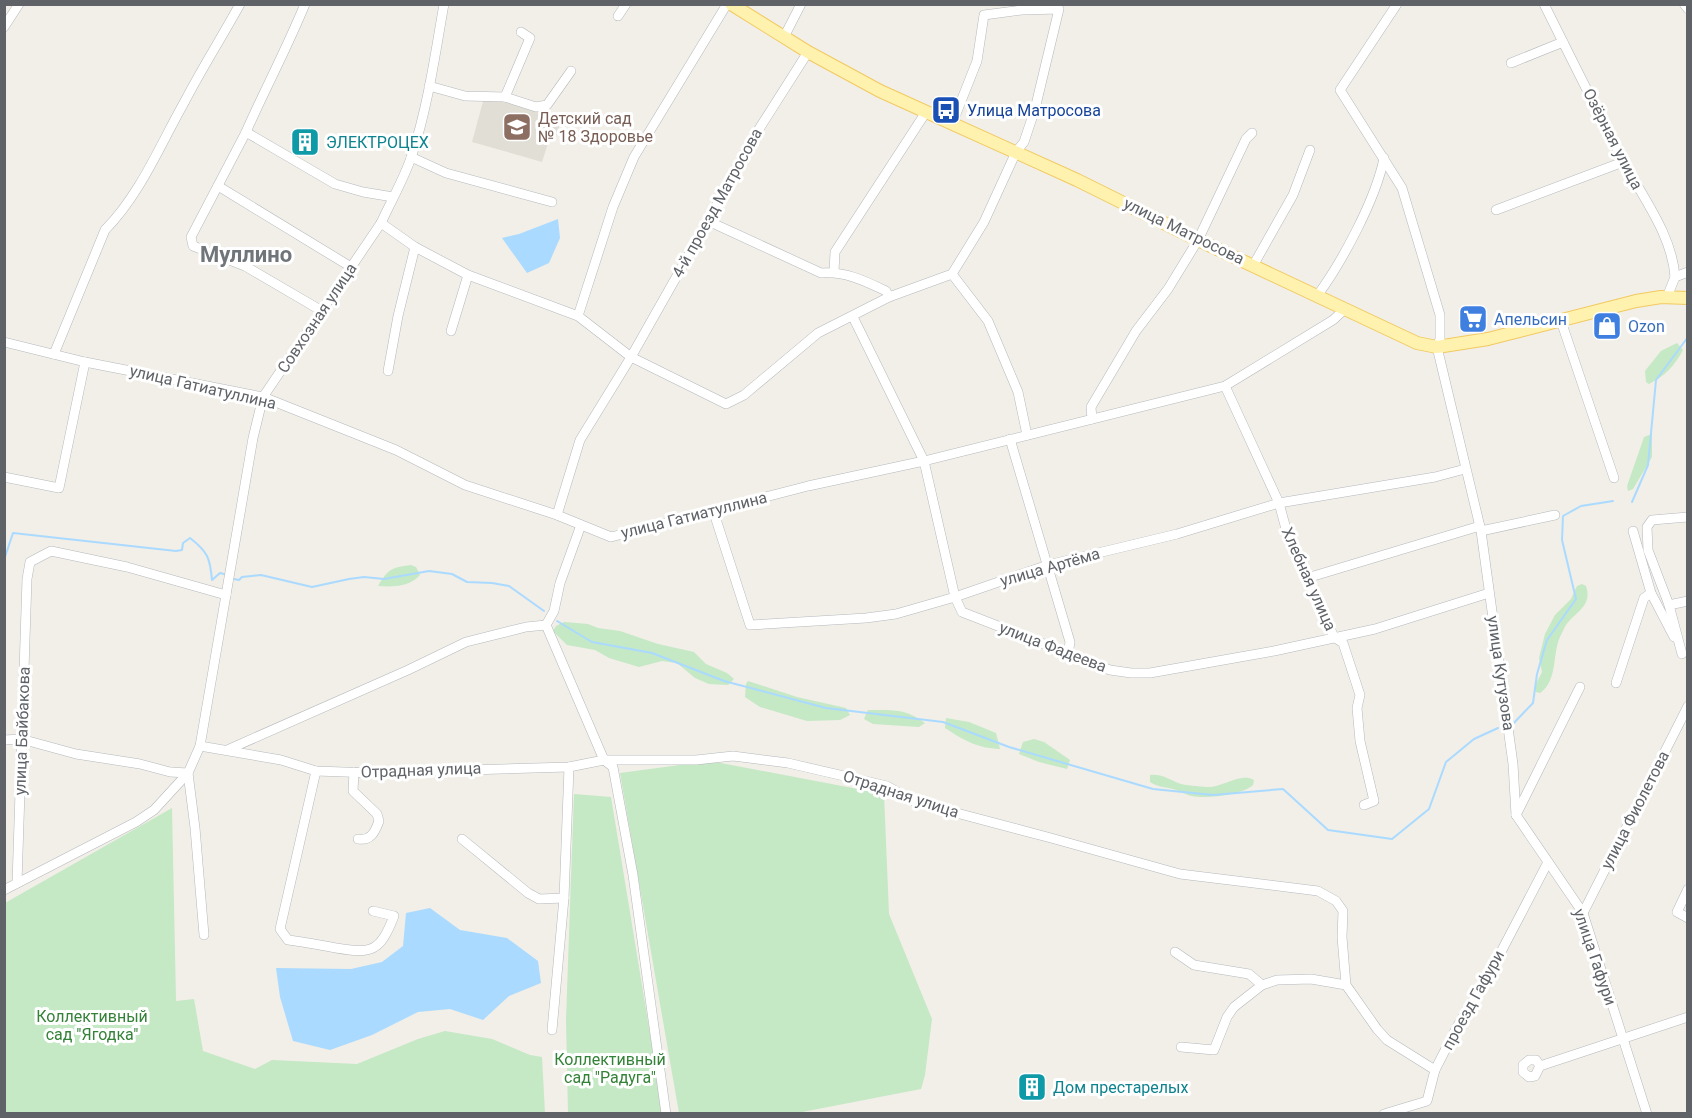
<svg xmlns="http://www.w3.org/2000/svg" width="1692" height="1118" font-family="Roboto,sans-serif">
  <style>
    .education { fill: #e1ded6 }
    .green { fill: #c5e8c5 }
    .water { fill: #aadaff }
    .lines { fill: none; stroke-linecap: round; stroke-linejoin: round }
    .stream { stroke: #aadaff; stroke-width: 2 }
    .minor-casing { stroke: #b5b8bc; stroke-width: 10 }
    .major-casing { stroke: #f2c960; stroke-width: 14 }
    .minor { stroke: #fff; stroke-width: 9 }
    .major { stroke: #fff2af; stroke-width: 12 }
    .labels { text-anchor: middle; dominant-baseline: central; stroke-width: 6; stroke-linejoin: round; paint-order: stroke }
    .transit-label { font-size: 16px; fill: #164399; stroke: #fff; text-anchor: start }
    .education-label { font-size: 16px; fill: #785e54; stroke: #fff; text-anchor: start }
    .street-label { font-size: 16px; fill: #5f6368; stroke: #fff }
    .culture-label { font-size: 16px; fill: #0d838f; stroke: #fff; text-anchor: start }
    .shop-label { font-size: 16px; fill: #366cbe; stroke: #fff; text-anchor: start }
    .park-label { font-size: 16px; fill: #348238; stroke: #fff }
    .district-label { font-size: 22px; font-weight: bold; fill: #70757a; stroke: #fff }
  </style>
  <rect width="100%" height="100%" fill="#f1efe8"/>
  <polygon class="education" points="485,94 562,117 556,137 550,137 542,162 472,142"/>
  <g class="green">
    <path d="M1677,343L1683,350C1675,365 1665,376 1649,384L1646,382L1645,371L1661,351Z"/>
    <polygon points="1652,434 1652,457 1633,489 1628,491 1627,486 1642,443 1644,437"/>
    <path d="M411,565L416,567L420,575C409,587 393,587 378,586C389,568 391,568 411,565Z"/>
    <path d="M1582,584L1586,586C1593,606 1575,612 1566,625C1564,628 1562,633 1560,637C1552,654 1558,681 1540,693L1536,692L1534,688L1542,672L1539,658L1545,634L1555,615L1571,599L1577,586Z"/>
    <polygon points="564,622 588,624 598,628 620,631 658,644 694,652 706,664 727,673 734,679 728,685 709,684 695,678 677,663 662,661 639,667 609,658 595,650 567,645 553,631 556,626"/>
    <polygon points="748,681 797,697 846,708 850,715 840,720 807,721 760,707 745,697 746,684"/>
    <path d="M868,710C892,710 905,708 925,723L919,727L873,724L864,719Z"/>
    <path d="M946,718L969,722L996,733L1000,749C977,748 965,741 945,728Z"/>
    <polygon points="1034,739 1044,742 1070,760 1067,769 1039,762 1019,754 1023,742"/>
    <polygon points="710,761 884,794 889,914 932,1019 925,1075 921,1089 797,1113 679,1113 620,773"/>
    <path d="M1150,775C1162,774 1168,779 1178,783C1186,786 1198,786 1207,787C1223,788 1239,772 1254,780L1253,785C1242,795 1207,799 1192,796C1186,795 1180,791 1173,789C1165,787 1158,787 1150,782Z"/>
    <polygon points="574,794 611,797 663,1113 568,1114 566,1020"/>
    <polygon points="172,808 176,1001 194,999 203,1051 255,1069 272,1060 357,1064 418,1039 445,1031 492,1039 530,1055 542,1057 545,1113 5,1113 5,903"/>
  </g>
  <g class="water">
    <polygon points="558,219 560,238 549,263 527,273 502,238 519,234"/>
    <polygon points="430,908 460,930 507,938 538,961 541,983 509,996 483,1020 450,1009 418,1012 372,1035 330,1050 293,1041 280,997 276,968 351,969 382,962 403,946 406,913"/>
  </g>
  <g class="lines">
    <g class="stream">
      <polyline points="1632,502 1648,465 1656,380 1688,337"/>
      <path d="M4,560L13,533L176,551L182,550L183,543L190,538C208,552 210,558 212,580L220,573L224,574"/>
      <polyline points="234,579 239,580 242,577 261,575 312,587 349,579 364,577 384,579 429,571 452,574 467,582 492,583 509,586 544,611"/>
      <polyline points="557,621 592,642 652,653 724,681 826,708 943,722 1009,747 1153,789 1213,795 1283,789 1328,830 1392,839 1429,809 1446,762 1474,739 1498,728"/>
      <polyline points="1511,726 1533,703 1537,674 1547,640 1576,599 1562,540 1563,516 1581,506 1613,501"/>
    </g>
    <g class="minor-casing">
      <g id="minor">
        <path d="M305,4C287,48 265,89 246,132L335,184L363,192L393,197"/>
        <polyline points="1397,4 1340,90 1402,188 1440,315 1440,339 1437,347 1481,531 1513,764 1516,815"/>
        <path d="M1544,4C1570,56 1596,109 1623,160C1642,197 1672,234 1675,277"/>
        <polyline points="1684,4 1688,9"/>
        <polyline points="618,16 626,4"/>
        <polyline points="4,27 19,4"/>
        <polyline points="784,37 801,4"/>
        <polyline points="1511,63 1563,42"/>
        <polyline points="429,86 465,96 505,97 536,107 547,105 571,71"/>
        <polyline points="505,97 530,38 521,32"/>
        <polyline points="246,132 191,237 193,246 245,266 322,311"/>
        <polyline points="411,157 446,173 552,202"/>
        <polyline points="218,186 351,267"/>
        <polyline points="1496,210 1623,162"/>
        <path d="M708,221L821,273C845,271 865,281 886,291L889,297"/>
        <polyline points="381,223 415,247 468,275 578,316 631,357 726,404 744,395 818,333 889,297 952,274 984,222 1016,152 1024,142 1035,109 1059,9 1022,10 984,15 977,61 952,124"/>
        <polyline points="1254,264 1293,195 1310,150"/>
        <polyline points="834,272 835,252 926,112"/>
        <polyline points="952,274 988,321 1018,392 1027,435"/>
        <path d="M1317,296C1342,262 1376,199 1384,158"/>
        <polyline points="1667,297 1675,277 1688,272"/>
        <polyline points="578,316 613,207 634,157 727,4"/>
        <polyline points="853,317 924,461 955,597 962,612 1110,670 1131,673 1150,673 1274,651 1375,629 1489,593"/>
        <polyline points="1561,321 1614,478"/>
        <polyline points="451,331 468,275"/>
        <polyline points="4,342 85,362 263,397 396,450 465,485 557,515 611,537 808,486 924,461 1225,386 1333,320 1345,309"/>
        <path d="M54,354L105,230C141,193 160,145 185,101C202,68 222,37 240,4"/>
        <polyline points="388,371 398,316 415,247"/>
        <polyline points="1225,386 1279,503 1289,540 1334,637 1343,643 1360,695 1357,708 1360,741 1374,801 1364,805"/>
        <polyline points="1092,419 1091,407 1136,331 1168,289 1198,240 1246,139 1252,133"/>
        <polyline points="1010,439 1070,642 1068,654"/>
        <polyline points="4,477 59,488 85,362"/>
        <polyline points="713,510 750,625 866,618 896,614 955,597 1048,565 1177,534 1279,503 1435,477 1465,469"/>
        <polyline points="557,515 580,440 631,357 708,221 752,140 808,52"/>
        <polyline points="581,525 560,583 554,611 546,625 604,760 613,767 633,875 666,1114"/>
        <polyline points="1481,531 1555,515"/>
        <polyline points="1633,531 1651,593 1674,637"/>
        <polyline points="1307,578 1480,526"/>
        <polyline points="1669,605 1688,601"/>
        <polyline points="1682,654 1669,605 1648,550 1647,527 1652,520 1688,517"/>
        <polyline points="1616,683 1644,598 1651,593"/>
        <polyline points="4,740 21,739 76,754 140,764 170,772 188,773 195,828 204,935"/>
        <polyline points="200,746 281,760 316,771 372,773 569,767 604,760 696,760 733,756 788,763 887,786 915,802 1051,838 1180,874 1318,891 1336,901 1343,911 1342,937 1346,985 1377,1029 1387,1040 1435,1070"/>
        <polyline points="227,750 408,670 466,642 526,627 546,625"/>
        <path d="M316,771L280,929L288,940C304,942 320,945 336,948C372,954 380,952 394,916L373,911"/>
        <path d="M354,772L353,791L377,814L379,821C375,832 371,841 358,839"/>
        <polyline points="1517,813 1580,687"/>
        <polyline points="1516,815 1583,913 1647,1114"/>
        <polyline points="462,839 528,893 539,899 564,898"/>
        <polyline points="17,883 27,579 30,562 51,551 127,567 226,595"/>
        <polyline points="1688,889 1677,912 1688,918"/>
        <path d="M4,890L136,822L154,810L188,773L200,746L253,438L263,397L381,223C391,201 404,179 412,155C428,106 435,55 444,4"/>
        <polyline points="1583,913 1688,706"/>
        <polyline points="1175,952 1194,965 1249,974 1262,985"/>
        <polyline points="552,1030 564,898 569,767"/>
        <polyline points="1181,1047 1214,1050 1227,1017 1234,1007 1262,985 1277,980 1311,979 1346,985"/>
        <polyline points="1540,1066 1535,1076 1529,1077 1523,1072 1523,1065 1529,1060 1536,1060 1540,1066 1688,1017"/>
        <polyline points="1384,1114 1427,1101 1435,1070 1458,1025 1490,973 1548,862"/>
      </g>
    </g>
    <g class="major-casing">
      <polyline id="major" points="731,4 808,52 880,91 1077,180 1198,240 1417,343 1437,347 1488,339 1636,301 1661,297 1688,298"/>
    </g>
    <use href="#minor" class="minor"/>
    <use href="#major" class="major"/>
  </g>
  <defs>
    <g id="bus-square" transform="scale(1.5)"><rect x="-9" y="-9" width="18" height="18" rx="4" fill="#1a4fb4" stroke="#fff"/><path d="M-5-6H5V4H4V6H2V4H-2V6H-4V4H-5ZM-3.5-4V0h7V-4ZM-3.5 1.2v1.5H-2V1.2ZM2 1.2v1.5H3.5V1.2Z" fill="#fff"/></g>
    <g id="school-square" transform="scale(1.5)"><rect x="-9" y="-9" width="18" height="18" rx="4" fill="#8d6e63" stroke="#fff"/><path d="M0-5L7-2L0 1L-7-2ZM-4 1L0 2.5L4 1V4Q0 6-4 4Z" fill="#fff"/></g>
    <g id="building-square" transform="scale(1.5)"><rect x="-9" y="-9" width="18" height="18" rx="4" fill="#0f9aa8" stroke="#fff"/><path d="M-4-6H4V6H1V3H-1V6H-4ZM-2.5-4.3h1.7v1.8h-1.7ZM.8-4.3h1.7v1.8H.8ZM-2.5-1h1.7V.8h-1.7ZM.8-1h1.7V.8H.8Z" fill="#fff"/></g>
    <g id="supermarket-square" transform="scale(1.5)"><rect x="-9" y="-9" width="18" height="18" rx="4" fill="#3f7fe0" stroke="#fff"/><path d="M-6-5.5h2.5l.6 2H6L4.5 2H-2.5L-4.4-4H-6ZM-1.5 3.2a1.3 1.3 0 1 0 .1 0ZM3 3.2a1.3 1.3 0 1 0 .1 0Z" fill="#fff"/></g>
    <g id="shop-square" transform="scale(1.5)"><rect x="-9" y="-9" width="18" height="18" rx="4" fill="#3f7fe0" stroke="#fff"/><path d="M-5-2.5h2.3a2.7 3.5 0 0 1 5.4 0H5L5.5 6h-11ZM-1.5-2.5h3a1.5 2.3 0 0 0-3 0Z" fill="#fff"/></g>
  </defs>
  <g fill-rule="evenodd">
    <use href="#bus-square" x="946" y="110"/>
    <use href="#school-square" x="517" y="127"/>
    <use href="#building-square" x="305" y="142"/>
    <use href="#supermarket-square" x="1473" y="319"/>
    <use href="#shop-square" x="1607" y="326"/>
    <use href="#building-square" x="1032" y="1087"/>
  </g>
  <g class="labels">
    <g class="transit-label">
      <text x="967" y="110">Улица Матросова</text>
    </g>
    <g class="education-label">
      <text x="538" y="118">Детский сад<tspan x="538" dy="18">№ 18 Здоровье</tspan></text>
    </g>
    <g class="street-label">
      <text transform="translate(1613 139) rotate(63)">Озёрная улица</text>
      <text transform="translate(717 203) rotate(-61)">4-й проезд Матросова</text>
      <text transform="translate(1184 231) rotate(26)">улица Матросова</text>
      <text transform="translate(317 318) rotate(-56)">Совхозная улица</text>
      <text transform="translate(203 387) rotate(13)">улица Гатиатуллина</text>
      <text transform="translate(694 515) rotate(-14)">улица Гатиатуллина</text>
      <text transform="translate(1050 567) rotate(-16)">улица Артёма</text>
      <text transform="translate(1309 579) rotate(66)">Хлебная улица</text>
      <text transform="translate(1053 647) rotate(21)">улица Фадеева</text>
      <text transform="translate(1501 673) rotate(82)">улица Кутузова</text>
      <text transform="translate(22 731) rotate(-88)">улица Байбакова</text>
      <text transform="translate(421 770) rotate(-2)">Отрадная улица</text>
      <text transform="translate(901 794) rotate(18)">Отрадная улица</text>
      <text transform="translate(1635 810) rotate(-63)">улица Фиолетова</text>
      <text transform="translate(1595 957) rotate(71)">улица Гафури</text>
      <text transform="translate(1473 1000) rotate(-61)">проезд Гафури</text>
    </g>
    <g class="culture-label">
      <text x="326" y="142">ЭЛЕКТРОЦЕХ</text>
      <text x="1053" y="1087">Дом престарелых</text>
    </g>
    <g class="shop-label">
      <text x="1494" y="319">Апельсин</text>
      <text x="1628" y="326">Ozon</text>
    </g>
    <g class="park-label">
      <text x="92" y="1016">Коллективный<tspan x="92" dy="18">сад "Ягодка"</tspan></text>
      <text x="610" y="1059">Коллективный<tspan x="610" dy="18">сад "Радуга"</tspan></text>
    </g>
    <g class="district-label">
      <text x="246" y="254">Муллино</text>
    </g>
  </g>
  <rect width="1692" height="1118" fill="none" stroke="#5f6368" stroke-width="12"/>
</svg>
